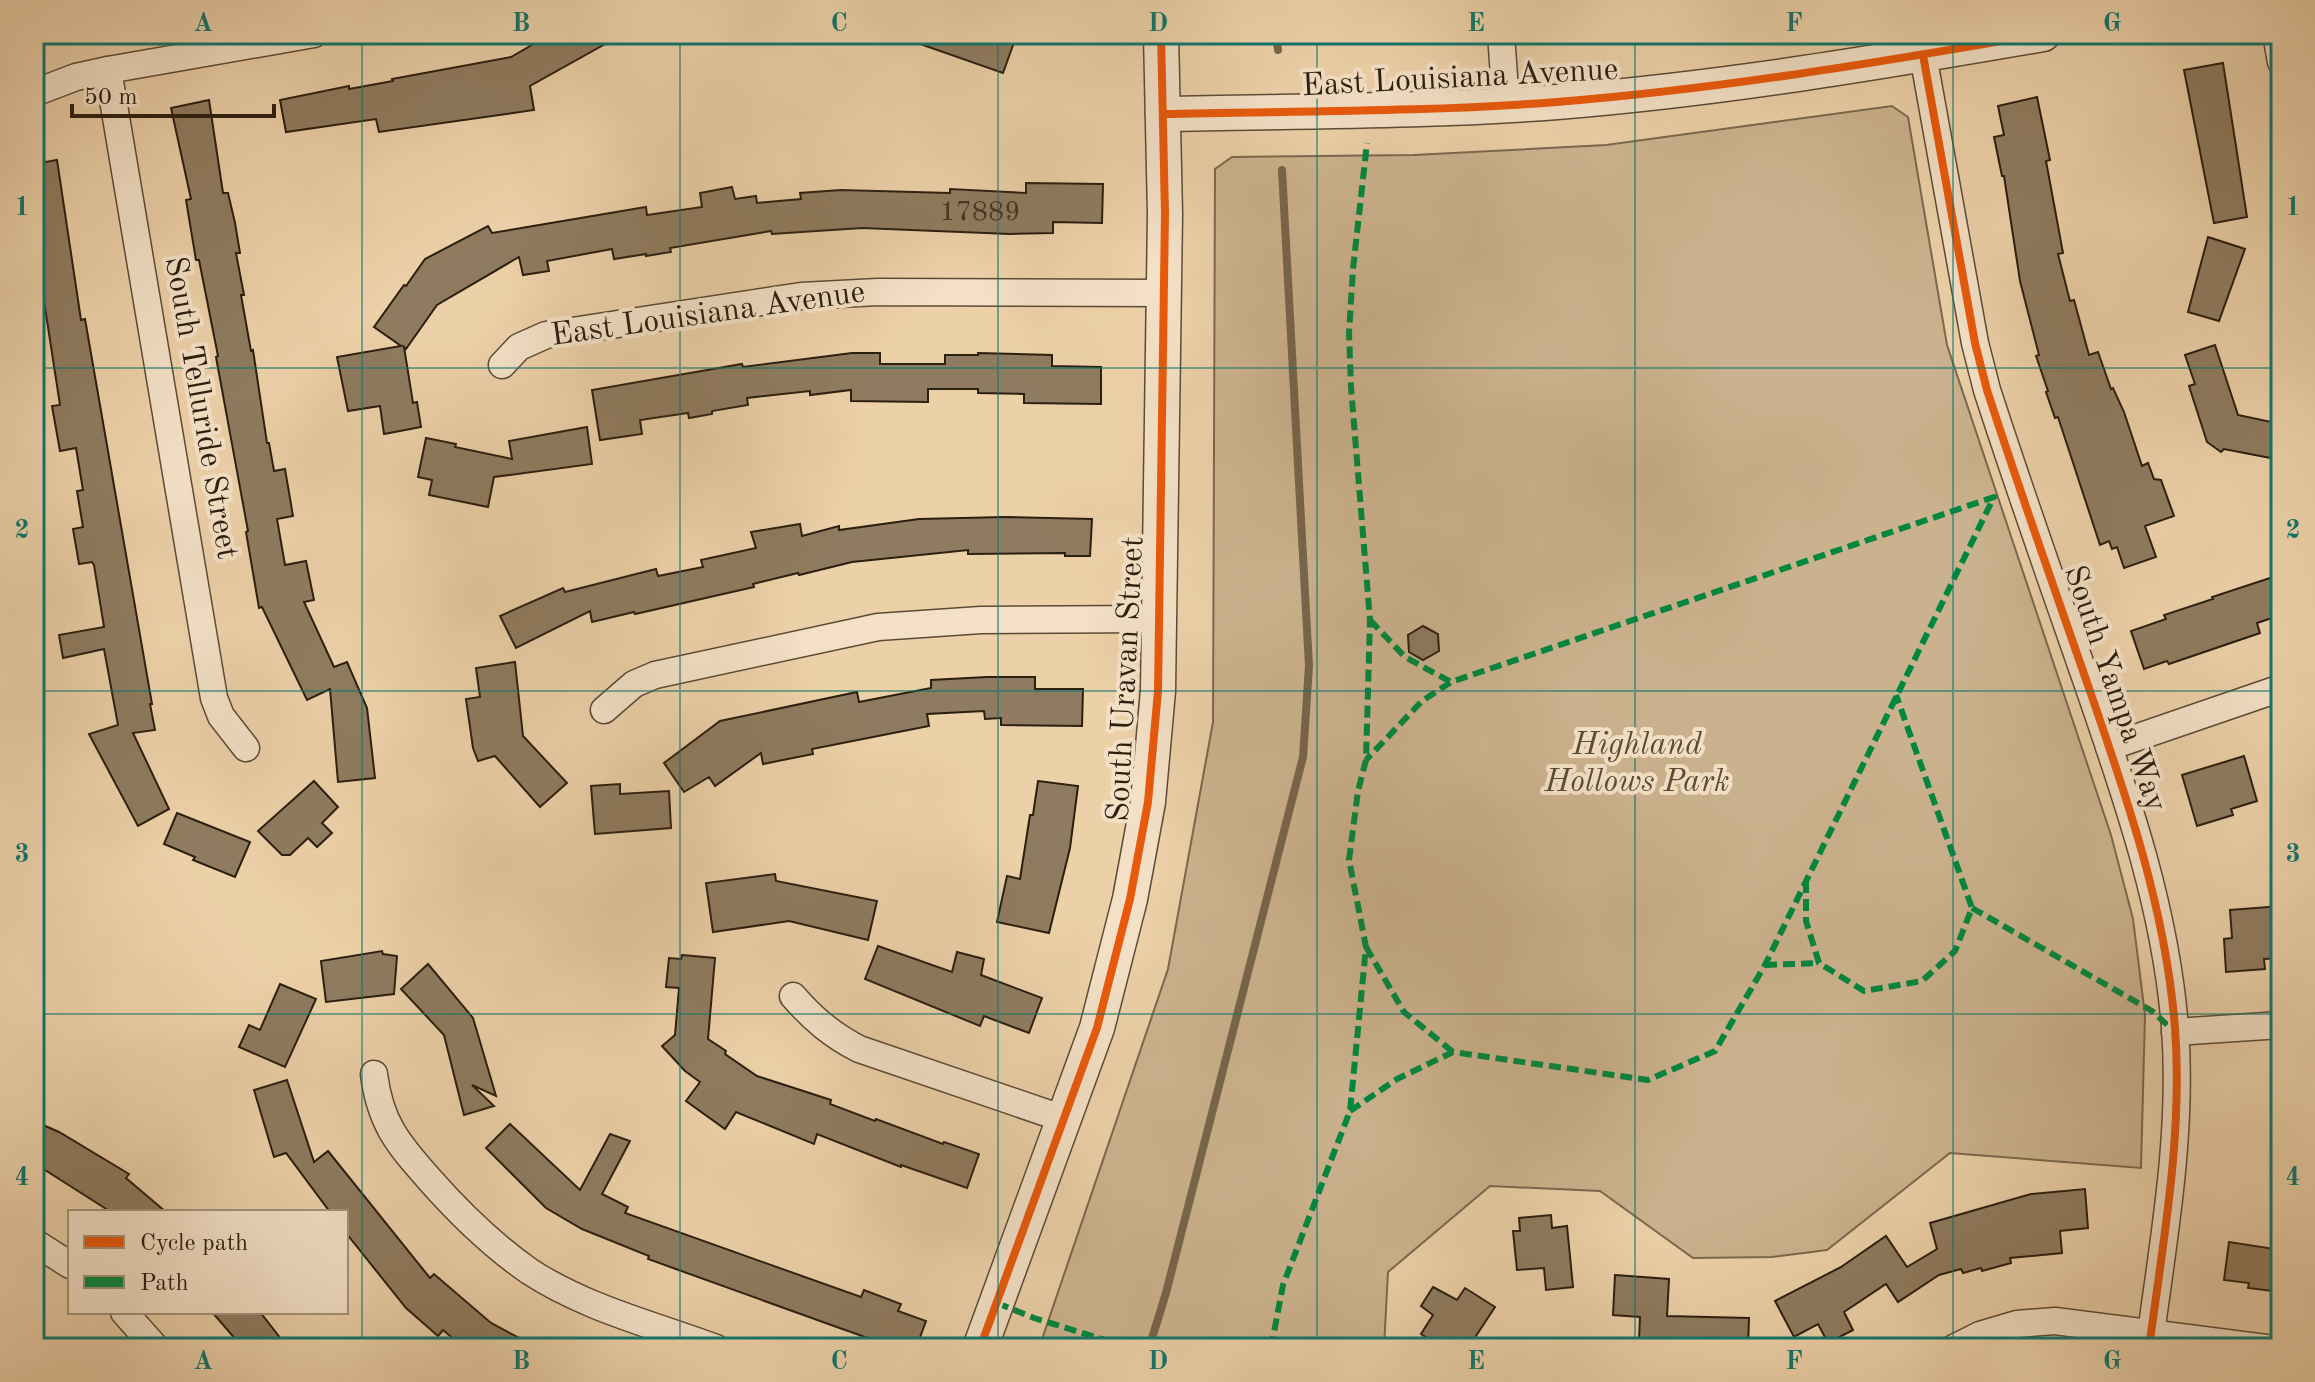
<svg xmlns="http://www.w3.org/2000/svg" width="2315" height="1382" font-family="'Old Standard TT',serif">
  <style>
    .green { fill: #cbb28e; stroke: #7b684f; stroke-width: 2 }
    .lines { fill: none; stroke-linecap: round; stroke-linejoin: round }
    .stream { stroke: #77654c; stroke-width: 8 }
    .building { fill: #8f7b5f; stroke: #2b1f10; stroke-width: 2 }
    .minor-casing { stroke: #5b4b36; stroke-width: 29 }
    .tertiary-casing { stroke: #5b4b36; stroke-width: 37 }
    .minor { stroke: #f3e0c6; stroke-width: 26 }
    .tertiary { stroke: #f3e0c6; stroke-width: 34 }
    .quiet { stroke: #00873e; stroke-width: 6; stroke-dasharray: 12 6; stroke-linecap: butt }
    .cycleway-casing { stroke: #f3e0c6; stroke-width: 13 }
    .cycleway { stroke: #e8590c; stroke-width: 8 }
    .grid { fill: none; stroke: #0f766e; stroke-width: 2; stroke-opacity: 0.55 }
    .labels { text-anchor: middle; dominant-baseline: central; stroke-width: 8; stroke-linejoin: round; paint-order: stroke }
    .number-label { font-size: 28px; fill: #443624 }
    .street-label { font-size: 32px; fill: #2b1f10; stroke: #f3e0c6 }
    .park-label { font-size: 32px; font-style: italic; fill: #5b4b36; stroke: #f3e0c6 }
    .neatline { fill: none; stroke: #0f766e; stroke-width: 3 }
    .grid-label { font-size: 26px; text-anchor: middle; font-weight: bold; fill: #0f766e }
  </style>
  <rect width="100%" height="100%" fill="#ecd0a8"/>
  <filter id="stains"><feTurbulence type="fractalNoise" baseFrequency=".0025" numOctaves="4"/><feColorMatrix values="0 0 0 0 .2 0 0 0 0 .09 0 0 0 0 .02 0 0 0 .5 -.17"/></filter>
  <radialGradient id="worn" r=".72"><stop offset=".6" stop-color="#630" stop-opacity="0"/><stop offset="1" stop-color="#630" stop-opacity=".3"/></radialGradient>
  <polygon class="green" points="1892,106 1908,117 1947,345 2111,835 2133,919 2145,1015 2141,1168 1950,1153 1827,1250 1772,1257 1693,1258 1600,1191 1490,1186 1388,1272 1384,1348 1039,1348 1168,969 1213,722 1215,169 1232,157 1414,155 1606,145"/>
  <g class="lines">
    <g class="stream">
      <polyline points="1276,34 1278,50"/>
      <polyline points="1149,1348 1166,1293 1303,757 1309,666 1282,170"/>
    </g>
  </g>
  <g class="building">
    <polygon points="551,34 623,34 530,86 534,110 379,132 376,119 286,132 280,100 349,86 349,89 393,81 392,79 511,57"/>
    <polygon points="903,34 1017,34 1003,73 903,38"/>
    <polygon points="2223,63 2247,217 2214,223 2184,70"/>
    <polygon points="2037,97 2050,160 2046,161 2063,253 2058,254 2070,301 2074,300 2089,355 2098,352 2111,389 2113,388 2124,412 2142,466 2148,463 2154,479 2161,480 2174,516 2145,526 2156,557 2124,568 2117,547 2112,549 2109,541 2100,545 2058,417 2055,418 2046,392 2048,391 2036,356 2039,355 2020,281 2004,176 2002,176 1994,137 2004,135 1998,106"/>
    <polygon points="209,100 223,193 228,193 235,223 240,253 236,253 244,295 241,295 251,351 253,350 267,443 269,443 274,471 285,469 293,516 277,519 285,565 306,561 314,600 304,602 334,667 347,662 367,708 375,778 338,782 330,689 307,700 262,607 259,608 246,532 248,531 216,357 218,356 199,260 196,260 186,200 191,199 171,108"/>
    <polygon points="57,160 81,320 85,319 152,704 150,704 155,730 133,733 169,809 138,826 89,734 118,725 104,649 63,658 59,635 104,627 94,565 92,562 79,564 73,529 83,527 77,491 83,490 76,448 60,451 52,406 60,405 34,236 34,164"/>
    <polygon points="1026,183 1103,184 1102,223 1053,222 1053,233 1010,234 862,228 772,234 771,231 670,248 671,252 646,256 646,254 614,259 612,249 547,261 549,271 523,275 519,257 437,305 406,349 404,347 413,403 417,402 421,427 384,434 380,406 348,411 337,357 401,346 374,327 404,285 406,286 425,259 488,226 492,233 646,207 647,215 702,207 700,193 732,187 735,199 756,196 757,203 801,199 800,193 841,190 950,193 950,189 1026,193"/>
    <polygon points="2208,237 2245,249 2219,321 2188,312"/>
    <polygon points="2215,345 2238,415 2281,424 2281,460 2224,449 2221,452 2207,442 2189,386 2195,384 2185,355"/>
    <polygon points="852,353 880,353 880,364 945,364 945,355 978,355 978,353 1052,355 1052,366 1101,367 1101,404 1024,403 1024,394 978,393 978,389 928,389 928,402 851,401 851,390 810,395 810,391 747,398 748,405 712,411 712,414 689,418 688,413 640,420 642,434 600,440 592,390 742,364 743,367"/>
    <polygon points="587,427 592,464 494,477 488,507 429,495 432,480 418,477 426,438 456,444 455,447 512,459 509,441"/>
    <polygon points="1005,517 1092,519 1090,556 1065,556 1065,553 968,554 968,550 852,562 799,575 798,573 753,584 754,587 635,614 634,612 592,622 590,611 516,648 500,616 563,588 565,592 656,569 658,576 703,567 701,560 756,548 751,532 800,524 802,536 839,526 839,530 919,519"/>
    <polygon points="2273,577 2281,601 2281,615 2257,623 2260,633 2169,664 2167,661 2144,669 2131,631 2166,619 2164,615 2213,599 2212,597"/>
    <polygon points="1423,626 1438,634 1439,651 1423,660 1409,652 1408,635"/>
    <polygon points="515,662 523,736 567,783 540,807 495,756 478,761 473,748 466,699 480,697 476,668"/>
    <polygon points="987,677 1035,677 1035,689 1083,689 1082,726 1001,725 1001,718 985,719 984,711 927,714 929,726 812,749 813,754 763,764 761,753 715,786 709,777 684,792 664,763 720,721 857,692 859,702 931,688 931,680"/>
    <polygon points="2244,756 2257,801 2231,809 2233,815 2197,826 2182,775"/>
    <polygon points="314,781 338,807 322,823 332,833 317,847 308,838 290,855 282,855 258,831"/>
    <polygon points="1038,781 1078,786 1070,848 1049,933 997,922 1007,876 1020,879 1030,815 1033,815"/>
    <polygon points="620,784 620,794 669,791 671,828 595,834 591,786"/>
    <polygon points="177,813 250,842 235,877 193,860 195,857 164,844"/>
    <polygon points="775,874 776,881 877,901 868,940 789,921 713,932 706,883"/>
    <polygon points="2281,906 2281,958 2264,959 2265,969 2226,972 2224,939 2232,938 2230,910"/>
    <polygon points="878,946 952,972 957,952 984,959 981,975 1042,998 1029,1033 984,1016 980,1026 865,979"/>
    <polygon points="382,951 383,954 397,956 394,994 326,1002 321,961"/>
    <polygon points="682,955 715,958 708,1039 726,1051 725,1054 757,1076 831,1100 830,1104 875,1121 876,1119 943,1144 944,1142 979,1154 967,1188 901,1165 901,1167 817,1134 814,1144 736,1112 725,1129 686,1101 700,1082 685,1071 662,1046 675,1035 679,988 666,987 669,958 681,959"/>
    <polygon points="428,964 473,1018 496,1096 472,1085 494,1106 464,1115 444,1035 401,989"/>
    <polygon points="280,984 316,999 285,1067 239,1047 249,1025 260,1030"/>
    <polygon points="287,1080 314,1162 328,1151 430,1278 434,1274 491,1323 538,1348 464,1348 443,1330 438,1336 406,1308 346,1233 346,1212 330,1212 286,1153 274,1157 254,1090"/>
    <polygon points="34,1121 59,1132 129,1174 126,1178 166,1212 111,1212 34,1163"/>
    <polygon points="510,1124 580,1190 610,1134 630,1141 602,1194 628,1207 625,1213 861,1297 864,1290 901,1304 898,1311 926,1321 916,1348 896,1348 834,1326 648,1259 649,1256 582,1229 546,1208 486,1148"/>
    <polygon points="2085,1189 2088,1228 2060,1231 2062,1253 2010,1258 2011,1263 1982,1271 1981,1268 1963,1273 1961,1269 1939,1275 1898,1302 1886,1284 1844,1312 1853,1330 1828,1343 1818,1324 1794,1337 1775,1301 1843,1266 1841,1267 1886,1236 1907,1267 1937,1249 1930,1223 2031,1194"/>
    <polygon points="1551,1215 1552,1228 1567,1226 1573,1287 1546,1290 1544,1268 1517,1270 1513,1231 1520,1231 1519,1218"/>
    <polygon points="2229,1242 2281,1250 2281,1292 2248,1288 2249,1283 2224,1280"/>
    <polygon points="1615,1275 1669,1279 1667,1316 1749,1318 1748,1348 1695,1348 1695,1342 1639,1339 1640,1317 1613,1315"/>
    <polygon points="1433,1287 1457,1300 1465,1288 1495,1307 1468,1348 1443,1348 1421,1334 1433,1315 1421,1306"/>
    <polygon points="212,1312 260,1312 288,1348 243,1348"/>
  </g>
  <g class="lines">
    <g class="minor-casing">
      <g id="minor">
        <polyline points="1501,34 1506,105"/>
        <polyline points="2276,34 2281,62"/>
        <path d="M1923,55L1975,343L1987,390C2020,492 2056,593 2091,694C2129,804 2166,912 2175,1028C2183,1135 2163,1242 2149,1348"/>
        <polyline points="108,70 214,698 221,716 246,748"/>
        <polyline points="34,93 76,77 108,70 314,34"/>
        <polyline points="502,365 519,347 546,335 801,296 878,292 1164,293"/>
        <polyline points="604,710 634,684 655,675 878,627 981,620 1158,619"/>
        <polyline points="2109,747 2281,688"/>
        <path d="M793,996C813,1019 832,1035 859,1049L1064,1119"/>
        <polyline points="2175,1032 2281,1025"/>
        <path d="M374,1074C380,1123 398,1144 430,1180C460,1214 492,1245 529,1271C585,1308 654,1325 716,1348"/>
        <polyline points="34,1242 70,1265"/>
        <polyline points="124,1312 156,1348"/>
        <polyline points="1954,1348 1980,1335 2017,1324 2055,1321 2266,1348"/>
      </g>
    </g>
    <g class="tertiary-casing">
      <g id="tertiary">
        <path d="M1163,114C1294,111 1426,112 1557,102C1720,89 1881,62 2043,34"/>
        <polyline points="980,1348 1097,1028 1130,899 1148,802 1158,691 1165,214 1161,34"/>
      </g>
    </g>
    <use href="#minor" class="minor"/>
    <use href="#tertiary" class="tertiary"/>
    <g class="quiet">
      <polyline points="1370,620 1405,657 1451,682"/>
      <polyline points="1806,881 1806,921 1819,963 1864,991 1922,981 1955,951 1972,908 1896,695"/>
      <polyline points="1972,908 2152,1011 2175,1032"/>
      <polyline points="1366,947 1404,1012 1453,1052"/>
      <polyline points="1765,965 1819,963"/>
      <polyline points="1350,1111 1397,1079 1453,1052 1648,1080 1715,1051 1765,965 1994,497 1451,682 1422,701 1366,760"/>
      <polyline points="997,1303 1034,1318 1131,1348"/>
      <polyline points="1271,1348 1283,1285 1350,1111 1366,947 1349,860 1358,791 1366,760 1370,620 1351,387 1349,333 1353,269 1367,143"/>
    </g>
    <g class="cycleway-casing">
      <g id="cycleway">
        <path d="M1923,55L1975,343L1987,390C2020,492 2056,593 2091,694C2129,804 2166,912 2175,1028C2183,1135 2163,1242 2149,1348"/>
        <path d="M1163,114C1294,111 1426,112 1557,102C1720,89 1881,62 2043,34"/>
        <polyline points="980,1348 1097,1028 1130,899 1148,802 1158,691 1165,214 1161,34"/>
      </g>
    </g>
    <use href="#cycleway" class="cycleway"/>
  </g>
  <path class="grid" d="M362,34V1348M680,34V1348M998,34V1348M1317,34V1348M1635,34V1348M1953,34V1348M34,368H2281M34,691H2281M34,1014H2281"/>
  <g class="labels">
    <g class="number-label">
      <text x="980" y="213">17889</text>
    </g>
    <g class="street-label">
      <text transform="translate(1460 79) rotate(-3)">East Louisiana Avenue</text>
      <text transform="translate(708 315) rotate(-8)">East Louisiana Avenue</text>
      <text transform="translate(200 408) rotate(80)">South Telluride Street</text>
      <text transform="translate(1127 679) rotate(-87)">South Uravan Street</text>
      <text transform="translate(2114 689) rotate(71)">South Yampa Way</text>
    </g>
    <g class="park-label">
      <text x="1637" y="746">Highland<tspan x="1637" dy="37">Hollows Park</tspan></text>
    </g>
  </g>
  <rect width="2315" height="1382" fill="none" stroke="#ecd0a8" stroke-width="88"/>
  <rect x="68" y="1210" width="280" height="104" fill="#f3e0c6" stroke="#a3937d" stroke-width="2"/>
  <rect x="84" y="1236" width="40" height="12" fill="#e8590c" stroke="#a3937d" stroke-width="2"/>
  <text x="140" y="1250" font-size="24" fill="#2b1f10">Cycle path</text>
  <rect x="84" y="1276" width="40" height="12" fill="#00873e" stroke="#a3937d" stroke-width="2"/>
  <text x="140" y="1290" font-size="24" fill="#2b1f10">Path</text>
  <path d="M72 104v12h202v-12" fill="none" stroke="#2b1f10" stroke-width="4"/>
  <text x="84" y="104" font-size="24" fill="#2b1f10" stroke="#f3e0c6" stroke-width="6" paint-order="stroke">50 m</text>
  <rect x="44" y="44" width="2227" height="1294" class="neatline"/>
  <g class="grid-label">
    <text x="203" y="31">A</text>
    <text x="521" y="31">B</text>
    <text x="839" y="31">C</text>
    <text x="1158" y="31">D</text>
    <text x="1476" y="31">E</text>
    <text x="1794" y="31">F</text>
    <text x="2112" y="31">G</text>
    <text x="22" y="215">1</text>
    <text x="2293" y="215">1</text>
    <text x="22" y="538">2</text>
    <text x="2293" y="538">2</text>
    <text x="22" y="862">3</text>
    <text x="2293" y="862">3</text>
    <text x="22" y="1185">4</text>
    <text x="2293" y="1185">4</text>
    <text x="203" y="1369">A</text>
    <text x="521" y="1369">B</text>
    <text x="839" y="1369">C</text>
    <text x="1158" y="1369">D</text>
    <text x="1476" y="1369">E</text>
    <text x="1794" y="1369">F</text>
    <text x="2112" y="1369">G</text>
  </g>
  <rect width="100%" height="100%" filter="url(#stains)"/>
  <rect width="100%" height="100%" fill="url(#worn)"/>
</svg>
